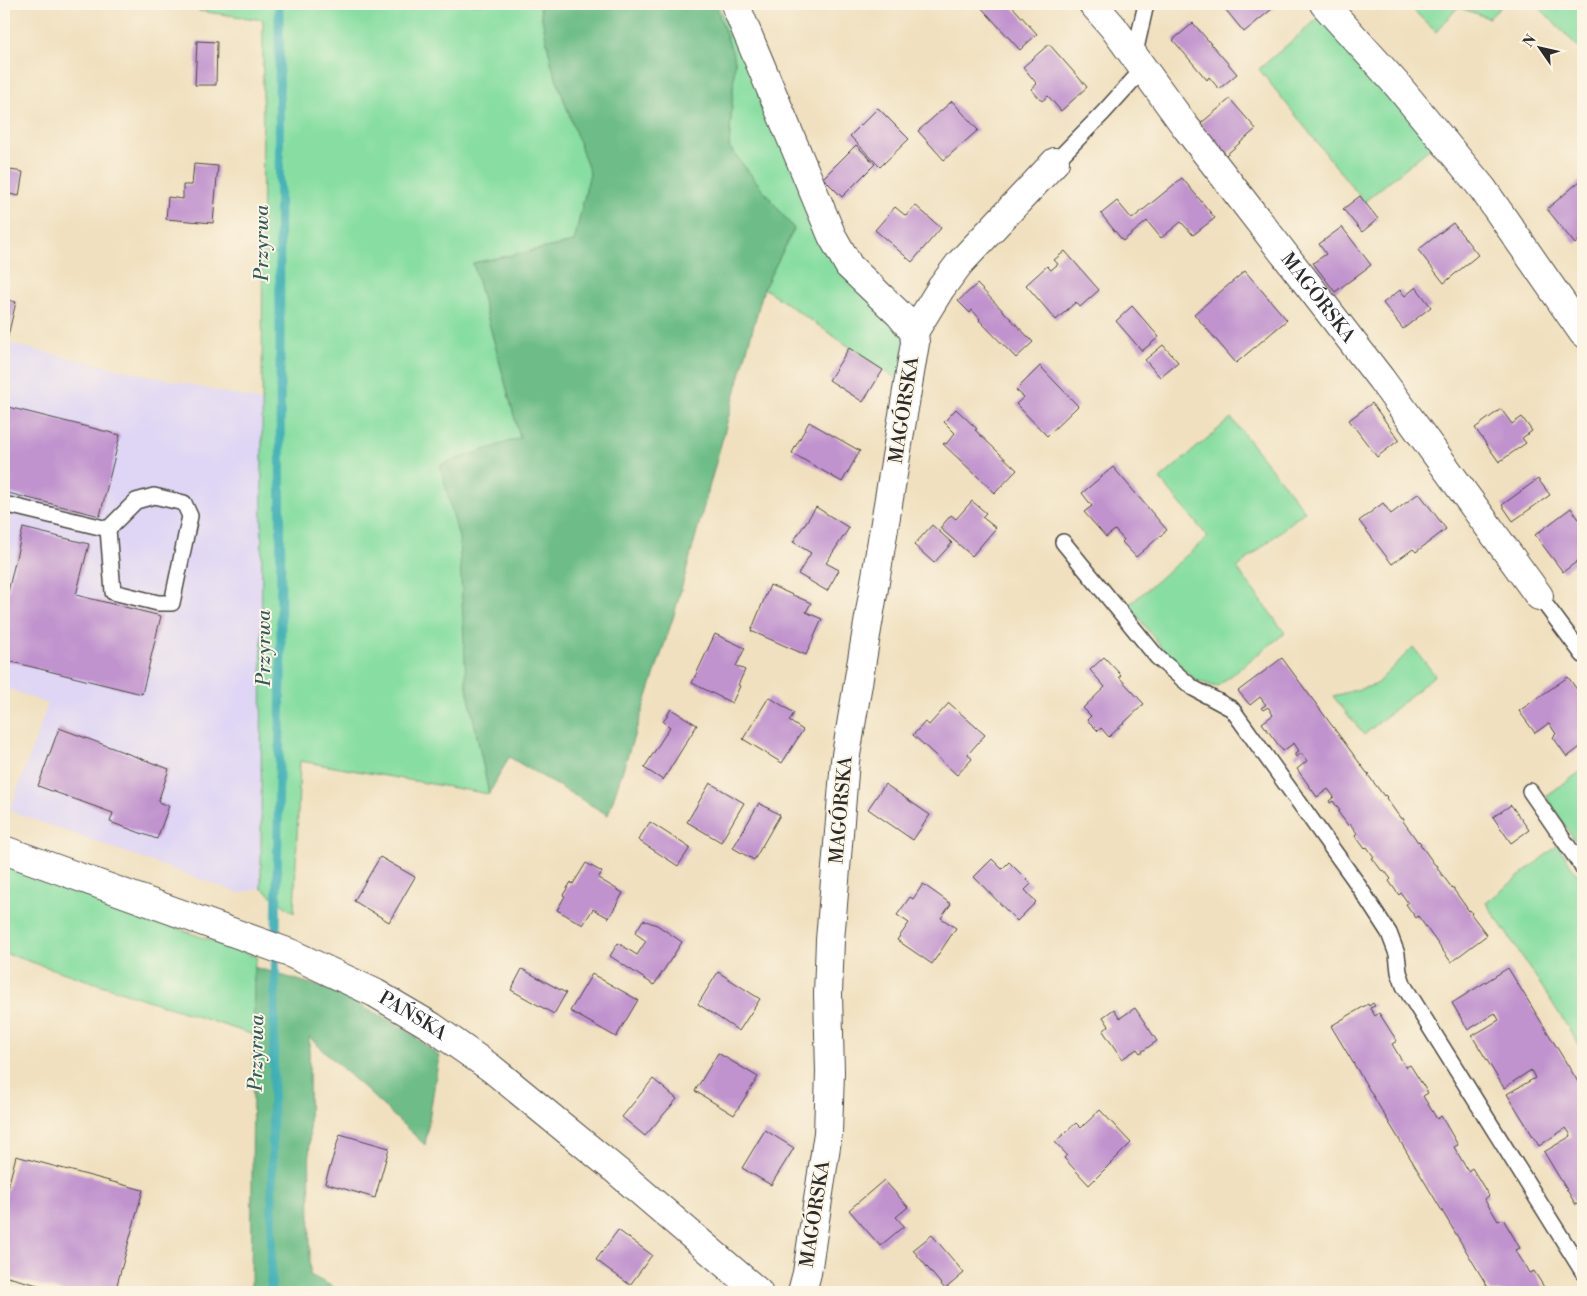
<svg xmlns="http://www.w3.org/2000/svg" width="1587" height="1296" font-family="'Libre Bodoni',serif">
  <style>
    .built { fill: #dfd5f5 }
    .green { fill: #88dea2; stroke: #5a8466 }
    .forest { fill: #6ebd88; stroke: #4c745a }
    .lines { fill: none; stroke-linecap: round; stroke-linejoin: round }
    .stream { stroke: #3fb0b6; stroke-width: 9 }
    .building { fill: #c092ce }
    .lane-casing { stroke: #494641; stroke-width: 18 }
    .street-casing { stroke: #494641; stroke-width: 30 }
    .lane { stroke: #fff; stroke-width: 15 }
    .street { stroke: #fff; stroke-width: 28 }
    .labels { text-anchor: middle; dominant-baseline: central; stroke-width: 4; stroke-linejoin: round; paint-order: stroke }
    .street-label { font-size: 19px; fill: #2b2b2b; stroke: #fcf5e5 }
    .water-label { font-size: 20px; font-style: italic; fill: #325a5c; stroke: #fcf5e5 }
  </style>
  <rect width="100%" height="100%" fill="#fcf5e5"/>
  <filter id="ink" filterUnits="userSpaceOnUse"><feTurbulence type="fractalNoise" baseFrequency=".02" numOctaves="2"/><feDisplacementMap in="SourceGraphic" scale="10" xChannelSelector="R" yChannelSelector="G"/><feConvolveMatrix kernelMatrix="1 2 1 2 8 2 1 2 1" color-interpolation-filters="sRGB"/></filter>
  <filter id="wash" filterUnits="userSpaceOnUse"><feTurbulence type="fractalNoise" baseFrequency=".0096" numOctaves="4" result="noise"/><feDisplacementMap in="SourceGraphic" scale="20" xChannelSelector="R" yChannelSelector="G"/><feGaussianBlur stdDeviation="1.12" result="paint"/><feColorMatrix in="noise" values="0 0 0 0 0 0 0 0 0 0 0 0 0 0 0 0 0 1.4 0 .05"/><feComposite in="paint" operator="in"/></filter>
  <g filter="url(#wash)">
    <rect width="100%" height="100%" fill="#f0e0bf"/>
    <polygon class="built" points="4,343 262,401 261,888 239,893 10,811 48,704 4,687"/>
    <g class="green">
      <polygon points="199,4 539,4 552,66 590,173 574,242 473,263 520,438 460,521 466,682 489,794 300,761 294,913 261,888 263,20 199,11"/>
      <polygon points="715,4 717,4 771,112 904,333 902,383 764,288 794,229 729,147 735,60"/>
      <polygon points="1407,4 1504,4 1489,18 1458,7 1436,32"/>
      <polygon points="1536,4 1583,4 1583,52"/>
      <polygon points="1321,16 1435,144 1364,202 1259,69"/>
      <polygon points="1231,418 1305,511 1237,568 1285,633 1216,687 1196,680 1163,650 1129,605 1208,537 1160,479"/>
      <polygon points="1413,647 1435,675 1364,735 1333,696 1375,685"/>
      <polygon points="1583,770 1583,853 1546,796"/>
      <polygon points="1558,845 1583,884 1583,1051 1530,968 1486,903"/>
      <polygon points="4,866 257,957 254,967 254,1035 4,953"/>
    </g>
    <g class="forest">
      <polygon points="539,4 715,4 735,60 729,147 794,229 764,288 674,615 608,815 509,757 489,794 466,682 459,538 440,465 520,438 473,263 574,242 590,173 552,66"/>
      <polygon points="254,967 331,990 405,1029 439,1056 425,1145 309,1037 310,1275 337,1289 330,1292 251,1292"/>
    </g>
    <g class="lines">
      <polyline class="stream" points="271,1292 273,1087 281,674 279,4"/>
    </g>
    <g id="blocks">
      <g class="building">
        <polygon points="978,4 1010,4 1037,34 1020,50"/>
        <polygon points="1221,4 1278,4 1244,32"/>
        <polygon points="1193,23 1237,74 1219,89 1209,77 1207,80 1173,40"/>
        <polygon points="197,41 217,42 216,85 195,85"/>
        <polygon points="1049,44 1087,87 1061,111 1048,96 1042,101 1031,89 1037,84 1023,67"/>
        <polygon points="1230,99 1256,129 1226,155 1200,124"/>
        <polygon points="952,101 978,130 944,160 918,131"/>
        <polygon points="878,108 909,139 880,167 850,136"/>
        <polygon points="856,145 875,164 842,197 823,178"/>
        <polygon points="194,164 218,166 213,223 166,219 168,197 183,199 183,185 192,185"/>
        <polygon points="4,169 23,172 19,196 4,193"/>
        <polygon points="1182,178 1215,218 1193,235 1181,222 1161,238 1147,221 1123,241 1101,214 1117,201 1132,219"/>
        <polygon points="1580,181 1583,185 1583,237 1575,244 1547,209"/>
        <polygon points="1360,196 1378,219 1362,232 1343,209"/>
        <polygon points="915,205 941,228 912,262 875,230 895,207 906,216"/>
        <polygon points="1453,223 1478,255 1444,283 1418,250"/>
        <polygon points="1342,227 1371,265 1335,292 1313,263 1326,254 1319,244"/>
        <polygon points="1065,251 1099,290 1080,307 1076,302 1056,320 1026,285 1047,266 1051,270 1058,264 1054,260"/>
        <polygon points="1245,271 1287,320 1236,363 1194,314"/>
        <polygon points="977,284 1033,342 1016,358 979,320 980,319 972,310 970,313 958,301"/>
        <polygon points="1416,287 1431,307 1403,329 1383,303 1400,290 1405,296"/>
        <polygon points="4,299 16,302 7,340 4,339"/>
        <polygon points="1132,306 1159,337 1142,351 1116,321"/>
        <polygon points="1163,345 1178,362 1160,377 1145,360"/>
        <polygon points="849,348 883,370 863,402 829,380"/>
        <polygon points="1040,366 1078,406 1047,436 1016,404 1024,397 1016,390"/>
        <polygon points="1372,403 1399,440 1377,457 1349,420"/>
        <polygon points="4,406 120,435 100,516 4,492"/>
        <polygon points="956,409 977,429 975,430 1017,470 995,493 943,444 944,443 946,444 955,433 944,422"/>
        <polygon points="1501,409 1512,424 1522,417 1532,431 1522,438 1526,443 1499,462 1475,428"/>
        <polygon points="809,422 860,451 842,482 792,453"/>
        <polygon points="1113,467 1167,530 1136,557 1122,542 1124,540 1115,530 1106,537 1084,512 1092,506 1082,493"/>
        <polygon points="1538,479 1550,495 1513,521 1502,505"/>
        <polygon points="1419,493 1446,529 1416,552 1413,549 1392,564 1359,521 1383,503 1391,514"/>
        <polygon points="972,501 986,513 982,517 996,528 972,556 940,528 951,515 956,519"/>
        <polygon points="816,507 849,528 826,563 839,570 827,591 798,574 811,553 793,542"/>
        <polygon points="1571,508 1583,525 1583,557 1563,572 1535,535"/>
        <polygon points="932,525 952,543 934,563 914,545"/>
        <polygon points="23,528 89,544 76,595 161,616 142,694 4,660 4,609"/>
        <polygon points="770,585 811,603 806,612 822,619 806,655 751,631"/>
        <polygon points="715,634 745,648 736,666 745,670 738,685 740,686 732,703 692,683"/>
        <polygon points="1104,657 1121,675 1119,677 1144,704 1109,737 1101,728 1098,731 1087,720 1091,716 1083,708 1105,687 1090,670"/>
        <polygon points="1282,658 1367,773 1370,774 1368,775 1384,796 1385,795 1387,797 1386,798 1401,819 1403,818 1404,820 1403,821 1418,842 1419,841 1420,842 1421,844 1420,844 1435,865 1437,865 1438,866 1437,868 1452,888 1454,888 1454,890 1469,911 1470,910 1472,913 1471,914 1487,935 1451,962 1418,916 1416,918 1406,904 1408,903 1401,893 1399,895 1398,894 1389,881 1391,879 1384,870 1382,871 1372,858 1374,857 1367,847 1365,849 1355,835 1357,833 1350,824 1348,826 1347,824 1338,812 1340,811 1333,801 1330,803 1329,801 1334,797 1328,789 1317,797 1297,769 1307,761 1301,753 1297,757 1295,756 1295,754 1299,751 1294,743 1283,751 1262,723 1273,715 1268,707 1263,710 1261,708 1266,705 1260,697 1250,705 1238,691"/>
        <polygon points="1568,677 1583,698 1583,745 1567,757 1553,737 1556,734 1549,723 1535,733 1519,711"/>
        <polygon points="769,697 794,713 789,721 803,730 782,763 743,739"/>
        <polygon points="949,703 985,735 968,754 972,759 957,775 913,735 925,722 929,725"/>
        <polygon points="671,709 697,725 663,780 644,768 670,727 663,722"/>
        <polygon points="59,728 169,769 158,802 169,806 157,839 110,822 113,813 38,786"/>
        <polygon points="710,783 744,803 721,842 687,822"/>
        <polygon points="885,784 930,815 913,840 868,809"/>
        <polygon points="759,803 780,815 754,860 733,848"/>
        <polygon points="1511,805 1529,830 1511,843 1493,817"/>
        <polygon points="650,822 690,848 678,866 638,840"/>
        <polygon points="380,857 415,877 389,922 354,901"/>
        <polygon points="992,859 1002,869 1009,862 1031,884 1025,890 1036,902 1017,921 974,877"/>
        <polygon points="586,863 602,872 598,878 623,893 609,918 593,909 583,925 557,910 565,896 563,895 571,882 573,884"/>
        <polygon points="923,884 951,904 941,918 956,928 932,964 897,940 909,923 897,915 910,897 913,899"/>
        <polygon points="643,920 657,925 682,942 654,985 610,956 618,943 637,955 646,941 635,933"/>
        <polygon points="1508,968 1583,1090 1583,1200 1576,1205 1544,1152 1571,1136 1569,1132 1566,1128 1539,1146 1507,1094 1535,1078 1531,1070 1504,1088 1472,1036 1499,1020 1495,1013 1468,1030 1452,1003"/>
        <polygon points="522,969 566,993 554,1014 511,990"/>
        <polygon points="718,972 760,999 739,1031 698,1004"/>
        <polygon points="592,974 638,1000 616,1037 570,1011"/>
        <polygon points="1373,1003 1375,1006 1370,1008 1375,1016 1379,1013 1397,1041 1392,1044 1399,1056 1406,1067 1410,1065 1428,1093 1423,1096 1437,1119 1441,1116 1458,1145 1454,1147 1468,1171 1472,1168 1489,1196 1484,1199 1492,1211 1498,1221 1503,1219 1520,1248 1515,1250 1523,1262 1529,1273 1534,1271 1547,1292 1491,1292 1486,1284 1331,1026 1368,1004 1369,1006"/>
        <polygon points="1135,1008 1157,1041 1140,1053 1137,1049 1122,1059 1103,1031 1109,1026 1103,1017 1114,1009 1120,1018"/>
        <polygon points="718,1053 758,1077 734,1115 695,1091"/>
        <polygon points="653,1079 677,1099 645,1136 622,1117"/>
        <polygon points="1100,1110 1131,1143 1089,1185 1064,1158 1067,1155 1055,1142 1076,1123 1081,1128"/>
        <polygon points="765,1130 794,1148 771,1185 742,1168"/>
        <polygon points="340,1134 389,1148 375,1198 325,1183"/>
        <polygon points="16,1156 143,1190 115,1292 64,1292 4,1276 4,1203"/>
        <polygon points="884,1180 908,1207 896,1217 904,1226 880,1246 849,1210"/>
        <polygon points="618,1230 652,1255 630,1285 596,1260"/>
        <polygon points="932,1235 964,1273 945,1289 913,1250"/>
      </g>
    </g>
  </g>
  <g filter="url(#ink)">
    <use href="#blocks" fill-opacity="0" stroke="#494641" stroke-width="1"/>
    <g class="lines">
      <g class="lane-casing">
        <g id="lane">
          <polyline points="1131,52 1137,44 1146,4"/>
          <polyline points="1055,162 1103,113 1143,69"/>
          <polygon points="154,496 184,503 190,516 172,603 158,603 113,592 108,529 136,501"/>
          <polyline points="4,504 108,529"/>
          <polyline points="1063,542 1157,657 1193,688 1232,709 1354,879 1389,933 1397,954 1399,972 1404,986 1583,1272"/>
          <polyline points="1539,596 1583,655"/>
          <polyline points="1530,791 1583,868"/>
        </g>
      </g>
      <g class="street-casing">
        <g id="street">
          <polyline points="735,4 832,236 849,266 900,315 914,332 915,343 845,761 830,940 828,994 830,1072 828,1133 807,1273 802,1292"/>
          <path id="s1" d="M1093,4L1113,27L1185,126L1381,379L1539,596"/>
          <polyline points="1324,4 1398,86 1483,189 1583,333"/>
          <polyline points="914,332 941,288 959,264 1055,162"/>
          <path id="s2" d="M4,850L290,953L375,993L431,1026L491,1068L618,1172L758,1292"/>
        </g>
      </g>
      <use href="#lane" class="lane"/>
      <use href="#street" class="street"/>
    </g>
  </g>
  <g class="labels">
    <g class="street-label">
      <text stroke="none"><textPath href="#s1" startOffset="370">MAGÓRSKA</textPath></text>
      <text transform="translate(904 410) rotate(-81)">MAGÓRSKA</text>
      <text transform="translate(841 810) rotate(-85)">MAGÓRSKA</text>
      <text stroke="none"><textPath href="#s2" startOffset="442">PAŃSKA</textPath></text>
      <text transform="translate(815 1214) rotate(-81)">MAGÓRSKA</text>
    </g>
    <g class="water-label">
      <text transform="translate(262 243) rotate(-90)">Przyrwa</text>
      <text transform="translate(264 648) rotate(-90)">Przyrwa</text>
      <text transform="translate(257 1053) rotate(-89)">Przyrwa</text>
    </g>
  </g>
  <rect width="1587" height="1296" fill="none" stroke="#fcf5e5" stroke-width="20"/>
  <g transform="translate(1540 48) rotate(304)" stroke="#fcf5e5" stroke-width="4" paint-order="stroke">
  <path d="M0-4L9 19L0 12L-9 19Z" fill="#2b2b2b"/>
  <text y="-8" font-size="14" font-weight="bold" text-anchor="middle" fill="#2b2b2b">N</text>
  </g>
</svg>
